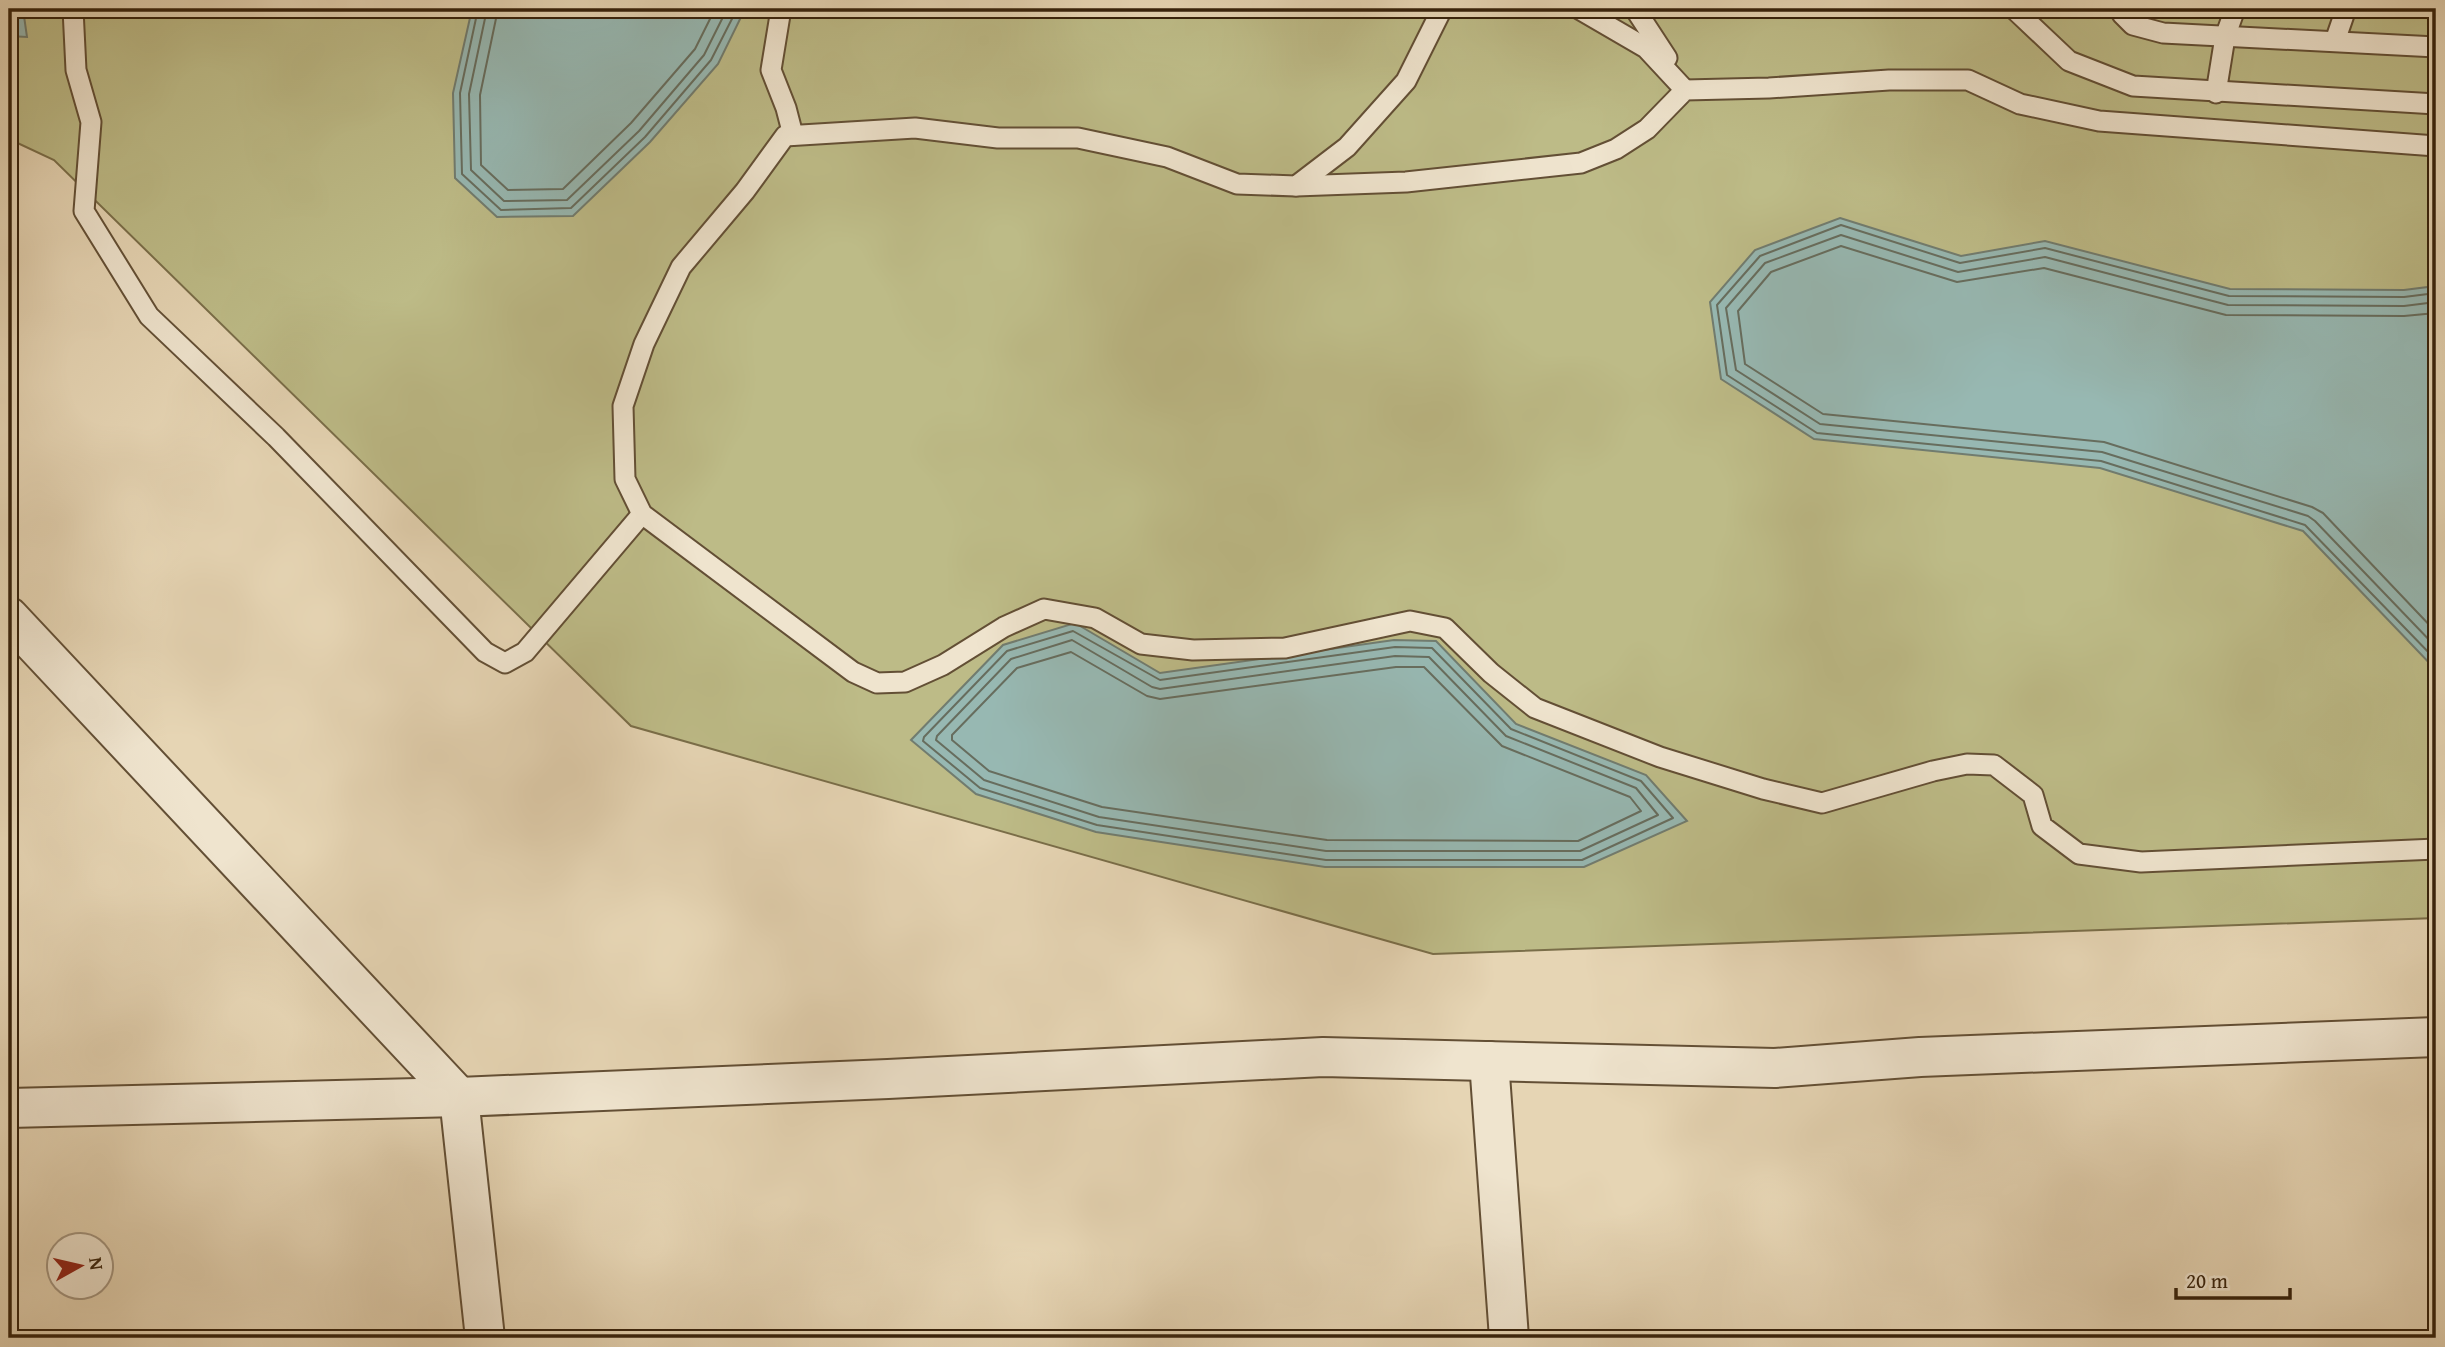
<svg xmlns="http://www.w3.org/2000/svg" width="2445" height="1347" font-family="'Gentium Book Plus',serif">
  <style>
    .green { fill: #bdbb87; stroke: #7a6e49; stroke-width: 2 }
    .water { fill: #97b8b2; stroke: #717c6f; stroke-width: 2 }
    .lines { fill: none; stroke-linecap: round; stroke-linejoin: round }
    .shore { stroke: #676d5e; stroke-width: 2 }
    .lane-casing { stroke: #634f35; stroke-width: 23 }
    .street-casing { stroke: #634f35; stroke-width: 42 }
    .lane { stroke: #efe4ce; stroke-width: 19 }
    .street { stroke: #efe4ce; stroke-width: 38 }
  </style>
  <rect width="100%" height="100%" fill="#e6d5b4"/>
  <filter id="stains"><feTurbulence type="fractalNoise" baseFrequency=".00286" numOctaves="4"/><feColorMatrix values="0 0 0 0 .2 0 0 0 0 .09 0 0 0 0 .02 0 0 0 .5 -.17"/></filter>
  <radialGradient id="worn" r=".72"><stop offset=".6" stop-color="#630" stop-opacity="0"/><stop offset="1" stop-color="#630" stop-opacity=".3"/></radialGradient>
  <polygon class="green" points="9,9 2436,9 2436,918 1433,954 631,726 54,160 9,139"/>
  <g class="water">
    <polygon points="9,9 23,9 27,37 9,36"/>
    <polygon points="472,9 745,9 718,64 650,142 573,216 497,217 455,178 453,93"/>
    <polygon points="1840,218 1961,256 2045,241 2230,289 2404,290 2436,286 2436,670 2303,531 2100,468 1814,439 1721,379 1710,302 1755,250"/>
    <polygon points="1075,623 1160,673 1394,640 1436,641 1516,724 1646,775 1687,821 1584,867 1325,867 1096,832 976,794 911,740 1003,645"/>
  </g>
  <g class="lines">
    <g class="shore">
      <polyline points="478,9 460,93 462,174 501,210 571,208 645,137 711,60 737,9"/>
      <polyline points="487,9 469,94 471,170 504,201 567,200 639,131 704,55 727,9"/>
      <polyline points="498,9 480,95 481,165 508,190 563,189 631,123 695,49 715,9"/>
      <polyline points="2436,293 2404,297 2229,296 2045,248 1960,263 1841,225 1760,256 1717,305 1727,375 1817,433 2101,461 2305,525 2436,660"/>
      <polyline points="2436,302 2404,306 2228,305 2045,257 1958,272 1841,235 1765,263 1726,308 1736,370 1820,424 2102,452 2308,516 2315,521 2436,647"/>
      <polyline points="2436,313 2404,316 2226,315 2044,268 1957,282 1841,246 1771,272 1738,311 1745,364 1823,414 2104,442 2312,507 2323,513 2436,632"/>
      <polygon points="1073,631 1160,680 1395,647 1432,648 1511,729 1641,781 1673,818 1582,860 1326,860 1097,825 980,788 923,741 924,737 1007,651"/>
      <polygon points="1072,640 1152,687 1160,689 1395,656 1429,657 1506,736 1636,788 1658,815 1580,851 1326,851 1099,817 984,780 936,740 937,736 1011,659"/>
      <polygon points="1071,652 1147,696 1160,699 1396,667 1424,667 1502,746 1630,797 1641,811 1578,841 1327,840 1102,807 989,771 952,740 952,735 1017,668"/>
    </g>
    <g class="lane-casing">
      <g id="lane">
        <polyline points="73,9 76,70 91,122 84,211 149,316 276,437 485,652 505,663 525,652 642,514"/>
        <polyline points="781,9 771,70 786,108 793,135"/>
        <polyline points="1442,9 1406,81 1347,147 1296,186 1237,184 1167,157 1078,138 998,138 915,128 785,136 745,191 681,267 644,344 623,406 625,479 642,514 853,672 877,683 905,682 943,665 1004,627 1044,609 1095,618 1141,644 1193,650 1285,648 1410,621 1445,628 1491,673 1535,708 1660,757 1763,789 1822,803 1933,771 1967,764 1994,765 2033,795 2042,826 2079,854 2141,862 2436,849"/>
        <polyline points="1579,9 1646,48 1685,90"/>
        <polyline points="1635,9 1667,58"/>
        <polyline points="2014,9 2069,61 2133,86 2436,104"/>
        <polyline points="2122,9 2122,14 2133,25 2163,33 2436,47"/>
        <polyline points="2335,41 2346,9"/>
        <polyline points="2216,93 2225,37 2235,9"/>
        <polyline points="1296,186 1406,182 1581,163 1616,149 1647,129 1685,90 1769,88 1889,80 1968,80 2020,104 2099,121 2436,146"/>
      </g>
    </g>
    <g class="street-casing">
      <g id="street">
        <polyline points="9,617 459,1097 485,1338"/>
        <polyline points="1489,1061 1509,1338"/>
        <polyline points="9,1108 459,1097 888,1079 1323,1057 1775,1068 1920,1057 2436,1037"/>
      </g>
    </g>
    <use href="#lane" class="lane"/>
    <use href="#street" class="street"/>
  </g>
  <rect width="2445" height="1347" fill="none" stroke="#e6d5b4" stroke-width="35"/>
  <rect x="10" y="10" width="2424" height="1326" fill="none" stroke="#37220b" stroke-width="3.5"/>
  <rect x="18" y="18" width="2410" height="1312" fill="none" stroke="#37220b" stroke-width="2"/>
  <g transform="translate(80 1266) rotate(82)"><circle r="33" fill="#efe4ce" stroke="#a59680" stroke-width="2"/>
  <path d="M0-5L12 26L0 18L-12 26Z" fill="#8f2418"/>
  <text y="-10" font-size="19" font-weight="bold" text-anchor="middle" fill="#37220b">N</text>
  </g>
  <path d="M2176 1288v10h114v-10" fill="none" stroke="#37220b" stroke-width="3.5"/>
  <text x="2186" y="1288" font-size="21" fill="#37220b" stroke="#efe4ce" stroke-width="5" paint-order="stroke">20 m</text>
  <rect width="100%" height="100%" filter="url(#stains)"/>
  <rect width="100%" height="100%" fill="url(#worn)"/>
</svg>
